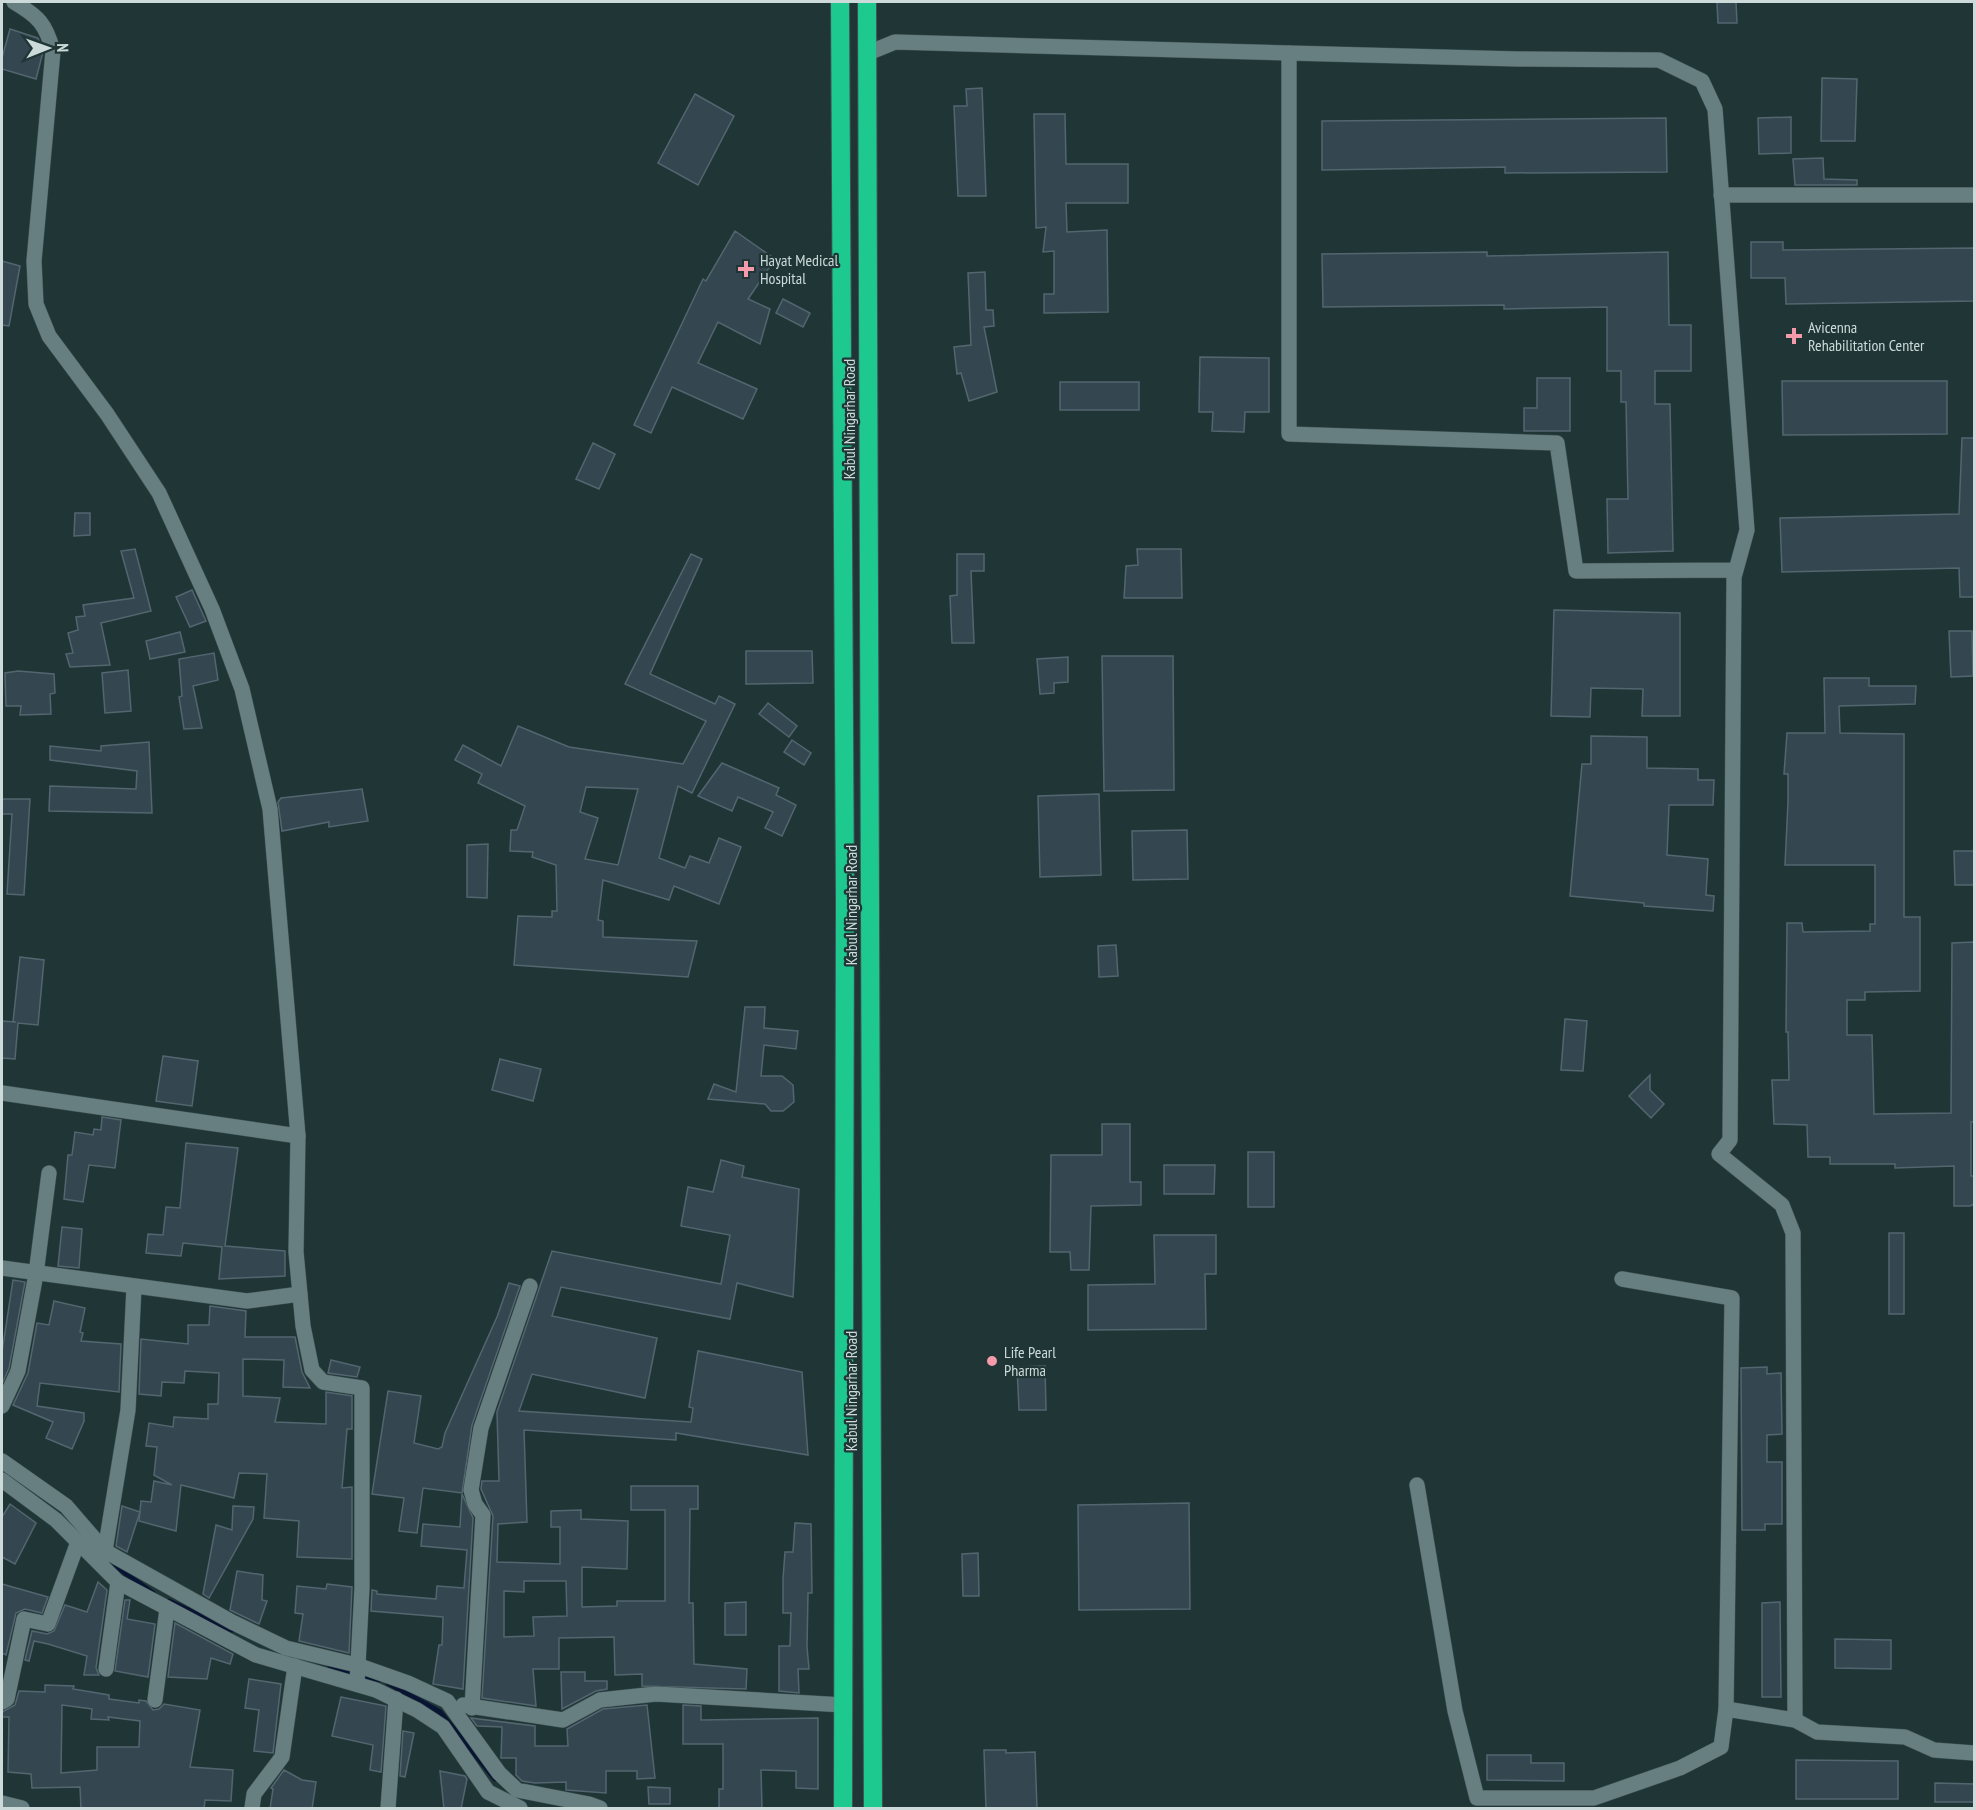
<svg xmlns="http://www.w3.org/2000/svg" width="1976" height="1810" font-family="'PT Sans Narrow',sans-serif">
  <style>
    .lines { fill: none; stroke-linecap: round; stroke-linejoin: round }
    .stream { stroke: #081433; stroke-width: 5 }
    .building { fill: #34464f; stroke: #536670; stroke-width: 1.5; fill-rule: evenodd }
    .minor-casing { stroke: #3e5252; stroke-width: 16 }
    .highway-casing { stroke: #3e5252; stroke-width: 20 }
    .minor { stroke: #677f80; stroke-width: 15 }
    .highway { stroke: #1dc98e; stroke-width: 18 }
    .poi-dot { fill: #f39aab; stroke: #203636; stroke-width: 2 }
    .labels { text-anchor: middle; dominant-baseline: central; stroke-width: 4.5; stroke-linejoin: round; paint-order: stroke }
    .poi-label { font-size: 16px; fill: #cddada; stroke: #203636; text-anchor: start }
    .street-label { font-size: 16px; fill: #cddada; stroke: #203636 }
  </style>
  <rect width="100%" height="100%" fill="#203636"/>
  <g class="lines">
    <g class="stream">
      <polyline points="107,1560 153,1593"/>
      <polyline points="169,1601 232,1630"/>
      <polyline points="330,1666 379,1680"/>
      <polyline points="388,1683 440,1712 495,1779"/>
    </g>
  </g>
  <g class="building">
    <polygon points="1717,2 1736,2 1737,23 1718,23"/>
    <polygon points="10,29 38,38 43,52 36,79 2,69 2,58"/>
    <polygon points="1822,78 1857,79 1855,141 1821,141"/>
    <polygon points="982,88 986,196 958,196 954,106 967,106 966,89"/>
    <polygon points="695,94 734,116 698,185 658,163"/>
    <polygon points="1034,114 1065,114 1066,164 1128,164 1128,203 1066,203 1067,232 1107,230 1108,312 1044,313 1044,294 1054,294 1054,251 1043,252 1046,227 1036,228"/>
    <polygon points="1791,117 1791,153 1759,154 1758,118"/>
    <polygon points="1666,118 1667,172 1505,173 1505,167 1322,170 1322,121"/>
    <polygon points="1823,158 1824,179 1857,180 1857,185 1795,185 1793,159"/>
    <polygon points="735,231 775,259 748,299 770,309 760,344 718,322 698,363 757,389 743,419 672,387 651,433 634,425 703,279 706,281"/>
    <polygon points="1751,242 1783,242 1783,250 1974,248 1974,301 1786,304 1785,278 1751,278"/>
    <polygon points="1487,252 1487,256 1668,252 1669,325 1691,325 1691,371 1655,371 1655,404 1670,404 1673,551 1608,553 1607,499 1628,499 1626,402 1621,402 1621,371 1607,371 1607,307 1504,309 1504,305 1323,307 1322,254"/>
    <polygon points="2,261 20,266 9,326 2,325"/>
    <polygon points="985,272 986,310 993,310 994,326 984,327 997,392 969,401 961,373 957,374 954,347 971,345 968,273"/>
    <polygon points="783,299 810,313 803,327 776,313"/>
    <polygon points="1200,357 1269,358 1269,412 1245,412 1244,432 1212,431 1213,412 1199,412"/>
    <polygon points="1537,378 1570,378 1570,431 1524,431 1524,408 1537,408"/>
    <polygon points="1782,381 1947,381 1947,434 1783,435"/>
    <rect x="1060" y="382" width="79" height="28"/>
    <polygon points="1962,438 1974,438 1974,597 1960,597 1959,568 1782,572 1780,518 1959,514"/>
    <polygon points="593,443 615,454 599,489 576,479"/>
    <polygon points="75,513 90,513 90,535 74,536"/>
    <polygon points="135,549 151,611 101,623 110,665 70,667 66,654 73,653 68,633 78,630 76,617 85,616 83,605 134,598 121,551"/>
    <polygon points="1137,549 1181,549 1182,598 1124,598 1126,566 1138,565"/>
    <path d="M691,554L702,559L650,674L715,704L719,696L735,704L692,793L678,786L659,858L685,868L690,856L709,863L719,838L741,847L719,904L674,886L669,900L603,880L598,920L603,921V937L697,941L688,977L514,965L518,916L552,917V911H557L556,865L532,857L533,852L510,851L511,830H517L525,806L478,783L482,774L455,760L463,745L501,766L518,726L569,747L683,764L706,721L625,684ZM586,787L638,789L618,865L585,859L598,818L580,812Z"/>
    <polygon points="957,554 984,554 984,571 971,571 974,643 952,643 950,596 957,595"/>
    <polygon points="192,590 206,621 190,627 176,597"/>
    <polygon points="1554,610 1680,613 1680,716 1642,716 1643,689 1591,688 1590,717 1551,716"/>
    <polygon points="1949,631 1972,631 1973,676 1951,677"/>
    <polygon points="180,632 185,652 150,659 146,641"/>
    <polygon points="746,651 812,651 813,683 746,684"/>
    <polygon points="214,653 218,680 193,686 202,728 184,729 179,697 182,696 179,659"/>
    <polygon points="1102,656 1173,656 1174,790 1104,791"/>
    <polygon points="1068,657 1068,682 1054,683 1054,693 1040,694 1037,659"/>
    <polygon points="128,670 131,711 105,713 102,673"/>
    <polygon points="18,671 54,674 55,693 50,694 51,714 20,715 21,706 6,706 5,673"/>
    <polygon points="1824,678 1869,678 1869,686 1916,686 1915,704 1839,706 1840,733 1904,734 1904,917 1920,917 1920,991 1865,992 1865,1000 1847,1000 1847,1035 1872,1035 1874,1114 1951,1113 1952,943 1974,942 1974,1122 1971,1122 1971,1176 1974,1176 1974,1204 1970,1206 1954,1206 1954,1166 1895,1168 1895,1164 1830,1164 1830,1157 1808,1157 1807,1125 1774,1124 1772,1080 1789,1080 1788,1032 1786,1032 1787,923 1802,923 1803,932 1870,931 1870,924 1875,924 1875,865 1785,865 1788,802 1788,774 1784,774 1787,733 1825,733"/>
    <polygon points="768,703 797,726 789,737 759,714"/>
    <polygon points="1591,736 1647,737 1647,768 1698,769 1698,780 1714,780 1713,805 1669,805 1667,855 1708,859 1706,895 1714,896 1713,911 1644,906 1644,903 1570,896 1582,764 1591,764"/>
    <polygon points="792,740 811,753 804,765 784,752"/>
    <polygon points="149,742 152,813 49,811 50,786 136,789 137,771 50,760 50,746 101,751 101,746"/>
    <polygon points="722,763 779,788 776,795 796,805 782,836 765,828 773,812 738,797 732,811 698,796"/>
    <polygon points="362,789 368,821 329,827 329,822 282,831 278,802 281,798"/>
    <polygon points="1099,794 1101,875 1040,877 1038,796"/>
    <polygon points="2,799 30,799 24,895 7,894 12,814 2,814"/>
    <polygon points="1187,830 1188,879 1133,880 1132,831"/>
    <polygon points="488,844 487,898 467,897 467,845"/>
    <polygon points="1954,851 1974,851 1974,885 1955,885"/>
    <polygon points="1116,945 1118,976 1099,977 1098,946"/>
    <polygon points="20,957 44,960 38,1025 18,1023 15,1059 2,1058 2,1021 16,1022 13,1022"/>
    <polygon points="745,1007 765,1007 764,1028 798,1031 796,1049 764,1045 761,1076 782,1076 793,1085 794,1102 783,1111 771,1111 765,1104 708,1099 714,1084 736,1092"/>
    <polygon points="1565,1019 1587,1021 1583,1071 1561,1070"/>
    <polygon points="163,1056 198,1061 192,1106 156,1101"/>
    <polygon points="500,1059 541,1069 533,1101 492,1090"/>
    <polygon points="1650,1075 1650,1090 1664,1104 1651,1118 1629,1096"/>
    <polygon points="102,1117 121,1120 115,1168 89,1165 83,1202 64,1199 68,1155 72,1155 75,1132 93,1135 94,1129 101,1130"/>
    <polygon points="1102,1124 1130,1124 1130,1182 1141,1182 1141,1205 1091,1206 1089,1270 1071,1270 1070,1252 1050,1252 1051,1155 1102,1155"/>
    <polygon points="186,1143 238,1148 225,1246 285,1251 285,1276 219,1279 222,1247 183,1243 181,1256 146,1253 148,1234 163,1235 166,1207 180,1208"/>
    <rect x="1248" y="1152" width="26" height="55"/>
    <path d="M721,1160L744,1166L742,1177L799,1189L793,1297L737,1283L730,1319L561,1287L552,1316L657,1338L645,1398L532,1374L519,1411L691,1422L693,1408L689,1407L698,1351L802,1372L808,1455L676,1433V1440L524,1430L527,1522L498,1524L497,1562L560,1564V1527H551V1511L581,1510V1519L628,1521L627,1569L582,1567V1607L617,1606V1601H665V1510H631V1486H698V1509H690L689,1603H693L694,1664L747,1669L746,1689L642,1686V1674L615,1675L614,1637L559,1638V1669H533L536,1706L482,1698L493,1516L481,1489L482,1481H499L497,1412L552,1251L721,1284L730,1235L681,1226L688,1187L713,1192ZM524,1581H566L567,1616L533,1617L534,1636L504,1637V1591L524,1592Z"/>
    <polygon points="1164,1165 1215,1165 1214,1194 1164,1194"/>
    <polygon points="62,1227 82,1229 79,1268 58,1266"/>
    <rect x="1889" y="1233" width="15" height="81"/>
    <polygon points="1154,1235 1216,1235 1216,1274 1205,1274 1206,1329 1088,1330 1088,1285 1155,1284"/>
    <polygon points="13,1280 25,1282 9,1368 2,1384 2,1352"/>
    <polygon points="509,1283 520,1286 472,1425 462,1493 423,1488 417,1533 399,1531 404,1498 372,1494 388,1391 421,1396 414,1443 438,1449 442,1447 445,1433 497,1317"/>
    <polygon points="54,1301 85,1308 80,1332 83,1333 81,1341 121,1344 119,1392 40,1383 37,1406 84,1413 84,1421 72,1449 46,1438 53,1422 13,1405 28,1373 37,1323 49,1325"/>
    <polygon points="210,1306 246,1311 245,1337 295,1337 302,1372 310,1388 283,1387 284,1360 243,1359 243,1396 280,1398 275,1422 326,1424 326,1392 352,1396 352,1429 347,1429 342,1488 352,1487 352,1559 297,1557 299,1521 264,1518 267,1474 239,1473 234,1498 181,1485 176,1531 139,1521 141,1501 151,1502 154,1481 172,1485 154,1475 157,1447 146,1446 149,1423 173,1427 174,1417 208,1419 208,1404 218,1404 219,1373 185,1371 184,1383 162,1382 161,1396 139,1394 141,1339 188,1344 188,1325 209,1325"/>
    <polygon points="331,1360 360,1367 357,1377 328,1373"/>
    <polygon points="1045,1366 1046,1410 1019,1410 1017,1367"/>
    <polygon points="1767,1367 1767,1374 1781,1373 1782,1434 1767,1435 1767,1462 1782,1462 1782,1524 1765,1524 1765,1530 1742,1530 1741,1368"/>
    <polygon points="462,1494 473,1518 463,1689 433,1684 439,1645 442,1645 443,1617 371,1611 372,1590 377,1591 377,1594 436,1599 437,1586 464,1588 467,1550 421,1546 423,1524 460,1527"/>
    <polygon points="1189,1503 1190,1609 1079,1610 1078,1505"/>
    <polygon points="10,1504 36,1523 15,1564 2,1557 2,1517"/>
    <polygon points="122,1506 140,1512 127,1552 116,1546"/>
    <polygon points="233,1506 254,1507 253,1519 209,1598 203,1594 216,1525 232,1530"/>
    <polygon points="795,1523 811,1524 812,1593 808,1593 807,1647 809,1669 798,1669 799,1693 779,1691 779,1646 790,1646 791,1613 783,1613 783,1579 785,1552 793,1552"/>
    <polygon points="978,1553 979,1596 963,1596 962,1554"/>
    <polygon points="237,1571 263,1575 262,1600 267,1601 259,1624 230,1610"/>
    <polygon points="98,1582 107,1590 96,1668 99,1675 84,1675 87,1656 48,1644 34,1641 29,1661 25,1660 32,1631 47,1634 54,1631 65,1605 87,1612"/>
    <polygon points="2,1584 48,1597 42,1613 25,1609 16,1613 6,1655 2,1653"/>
    <polygon points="327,1584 352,1587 349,1653 299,1641 303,1614 295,1613 297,1586 326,1589"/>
    <polygon points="125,1600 130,1600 127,1619 155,1624 148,1677 115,1671"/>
    <polygon points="746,1602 746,1635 725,1635 725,1603"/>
    <polygon points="1780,1602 1781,1697 1762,1697 1762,1603"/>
    <polygon points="175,1623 233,1654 230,1664 211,1658 207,1679 168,1677"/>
    <polygon points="1835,1639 1891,1640 1891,1669 1835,1668"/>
    <polygon points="561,1672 585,1672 585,1681 607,1681 607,1689 596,1691 562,1709"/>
    <polygon points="249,1679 281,1684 273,1753 254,1751 259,1710 245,1708"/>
    <path d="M45,1685L74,1686L73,1689L109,1695V1699L139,1703V1700L146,1701L153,1710L159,1709L164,1704L200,1710L190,1767L233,1770L231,1801L205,1800L204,1809H81L80,1787L32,1788L31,1774L8,1772L9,1717H2V1712L15,1705L19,1691L45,1692ZM62,1705L92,1709L91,1719L109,1720L108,1717L140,1721L139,1747H97V1770L61,1773Z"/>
    <polygon points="341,1697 386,1706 381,1772 370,1770 373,1745 332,1736"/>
    <polygon points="647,1705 655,1778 637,1779 637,1771 606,1771 606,1793 566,1790 566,1782 535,1783 522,1781 516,1775 516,1758 501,1758 502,1727 477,1726 471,1718 535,1726 535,1746 568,1746 567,1729 603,1709"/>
    <polygon points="683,1705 701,1706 701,1720 818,1718 818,1789 796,1788 796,1771 761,1770 762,1809 719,1809 719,1789 723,1789 723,1744 683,1744"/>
    <polygon points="403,1731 414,1733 405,1777 400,1776"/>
    <polygon points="984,1750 1006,1750 1006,1753 1035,1752 1037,1809 986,1809"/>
    <polygon points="1487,1755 1531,1755 1531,1763 1564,1763 1564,1781 1487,1780"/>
    <polygon points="1796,1760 1898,1761 1898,1799 1796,1799"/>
    <polygon points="284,1770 302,1780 316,1782 312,1809 270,1809 273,1789 271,1788"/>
    <polygon points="440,1771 465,1776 467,1779 461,1809 444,1809"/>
    <polygon points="1935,1783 1974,1784 1974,1802 1935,1802"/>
    <polygon points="648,1787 670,1788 670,1804 649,1804"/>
  </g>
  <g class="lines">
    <g class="minor-casing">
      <g id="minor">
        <path d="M14,2C38,16 46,24 53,51L34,261L36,304L49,336L107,414L159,493L212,609L242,689L270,809L298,1136L296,1252L303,1326L312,1370L323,1382L362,1388V1587L357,1684"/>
        <polyline points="868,53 895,42 1289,53"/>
        <polyline points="1721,195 1974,195"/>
        <polyline points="1736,570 1576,571 1557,443 1289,434 1289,53 1518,59 1659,60 1702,81 1715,109 1747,530 1736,570 1734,577 1730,1140 1719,1154 1782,1205 1793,1233 1795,1720"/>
        <polyline points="2,1093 298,1136"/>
        <polyline points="2,1268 247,1301 300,1294"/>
        <polyline points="1622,1279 1732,1298 1726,1709"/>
        <polyline points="2,1406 18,1371 36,1274 49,1173"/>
        <polyline points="2,1461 66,1506 105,1551 232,1622 286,1648 357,1665 408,1683 447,1701 499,1773 517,1790 589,1804 600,1808"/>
        <polyline points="2,1480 56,1520 118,1582 256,1655 376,1690 417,1710 443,1727 488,1792 520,1808"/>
        <polyline points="1417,1485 1455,1711 1477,1798 1594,1798 1680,1768 1721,1747 1726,1709 1795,1720 1817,1732 1905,1737 1934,1750 1974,1753"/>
        <polyline points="104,1557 128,1410 134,1287"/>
        <polyline points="106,1669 118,1582"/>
        <polyline points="155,1700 167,1609"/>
        <polyline points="2,1702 7,1699 24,1619 48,1624 78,1542"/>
        <polyline points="463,1705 563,1720 600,1700 656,1694 844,1705"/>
        <polyline points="472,1708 483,1515 475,1504 471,1490 481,1428 530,1286"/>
        <polyline points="2,1803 22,1808"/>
        <polyline points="252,1808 254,1794 282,1757 295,1666"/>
        <polyline points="388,1808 396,1699"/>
      </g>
    </g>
    <g class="highway-casing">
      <g id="highway">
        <polyline points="840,2 845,901 843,1808"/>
        <polyline points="867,2 873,1808"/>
      </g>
    </g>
    <use href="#minor" class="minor"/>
    <use href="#highway" class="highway"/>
  </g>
  <g class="poi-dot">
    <path d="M743 260h6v6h6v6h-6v6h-6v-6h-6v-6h6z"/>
    <path d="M1791 327h6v6h6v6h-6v6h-6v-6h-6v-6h6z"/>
    <circle cx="992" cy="1361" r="6"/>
  </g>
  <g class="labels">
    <g class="poi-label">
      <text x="760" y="260">Hayat Medical<tspan x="760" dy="18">Hospital</tspan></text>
      <text x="1808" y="327">Avicenna<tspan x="1808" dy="18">Rehabilitation Center</tspan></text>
      <text x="1004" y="1352">Life Pearl<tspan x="1004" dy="18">Pharma</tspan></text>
    </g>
    <g class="street-label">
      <text transform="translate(849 419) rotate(-90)">Kabul Ningarhar Road</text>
      <text transform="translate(851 905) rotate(-90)">Kabul Ningarhar Road</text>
      <text transform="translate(851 1391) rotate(-90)">Kabul Ningarhar Road</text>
    </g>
  </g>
  <rect width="1976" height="1810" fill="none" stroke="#cddada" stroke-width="6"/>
  <g transform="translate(48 48) rotate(89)" stroke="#203636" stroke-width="4.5" paint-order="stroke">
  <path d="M0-4.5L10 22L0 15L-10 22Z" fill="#cddada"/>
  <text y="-9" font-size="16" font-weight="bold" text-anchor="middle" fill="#cddada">N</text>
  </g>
</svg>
